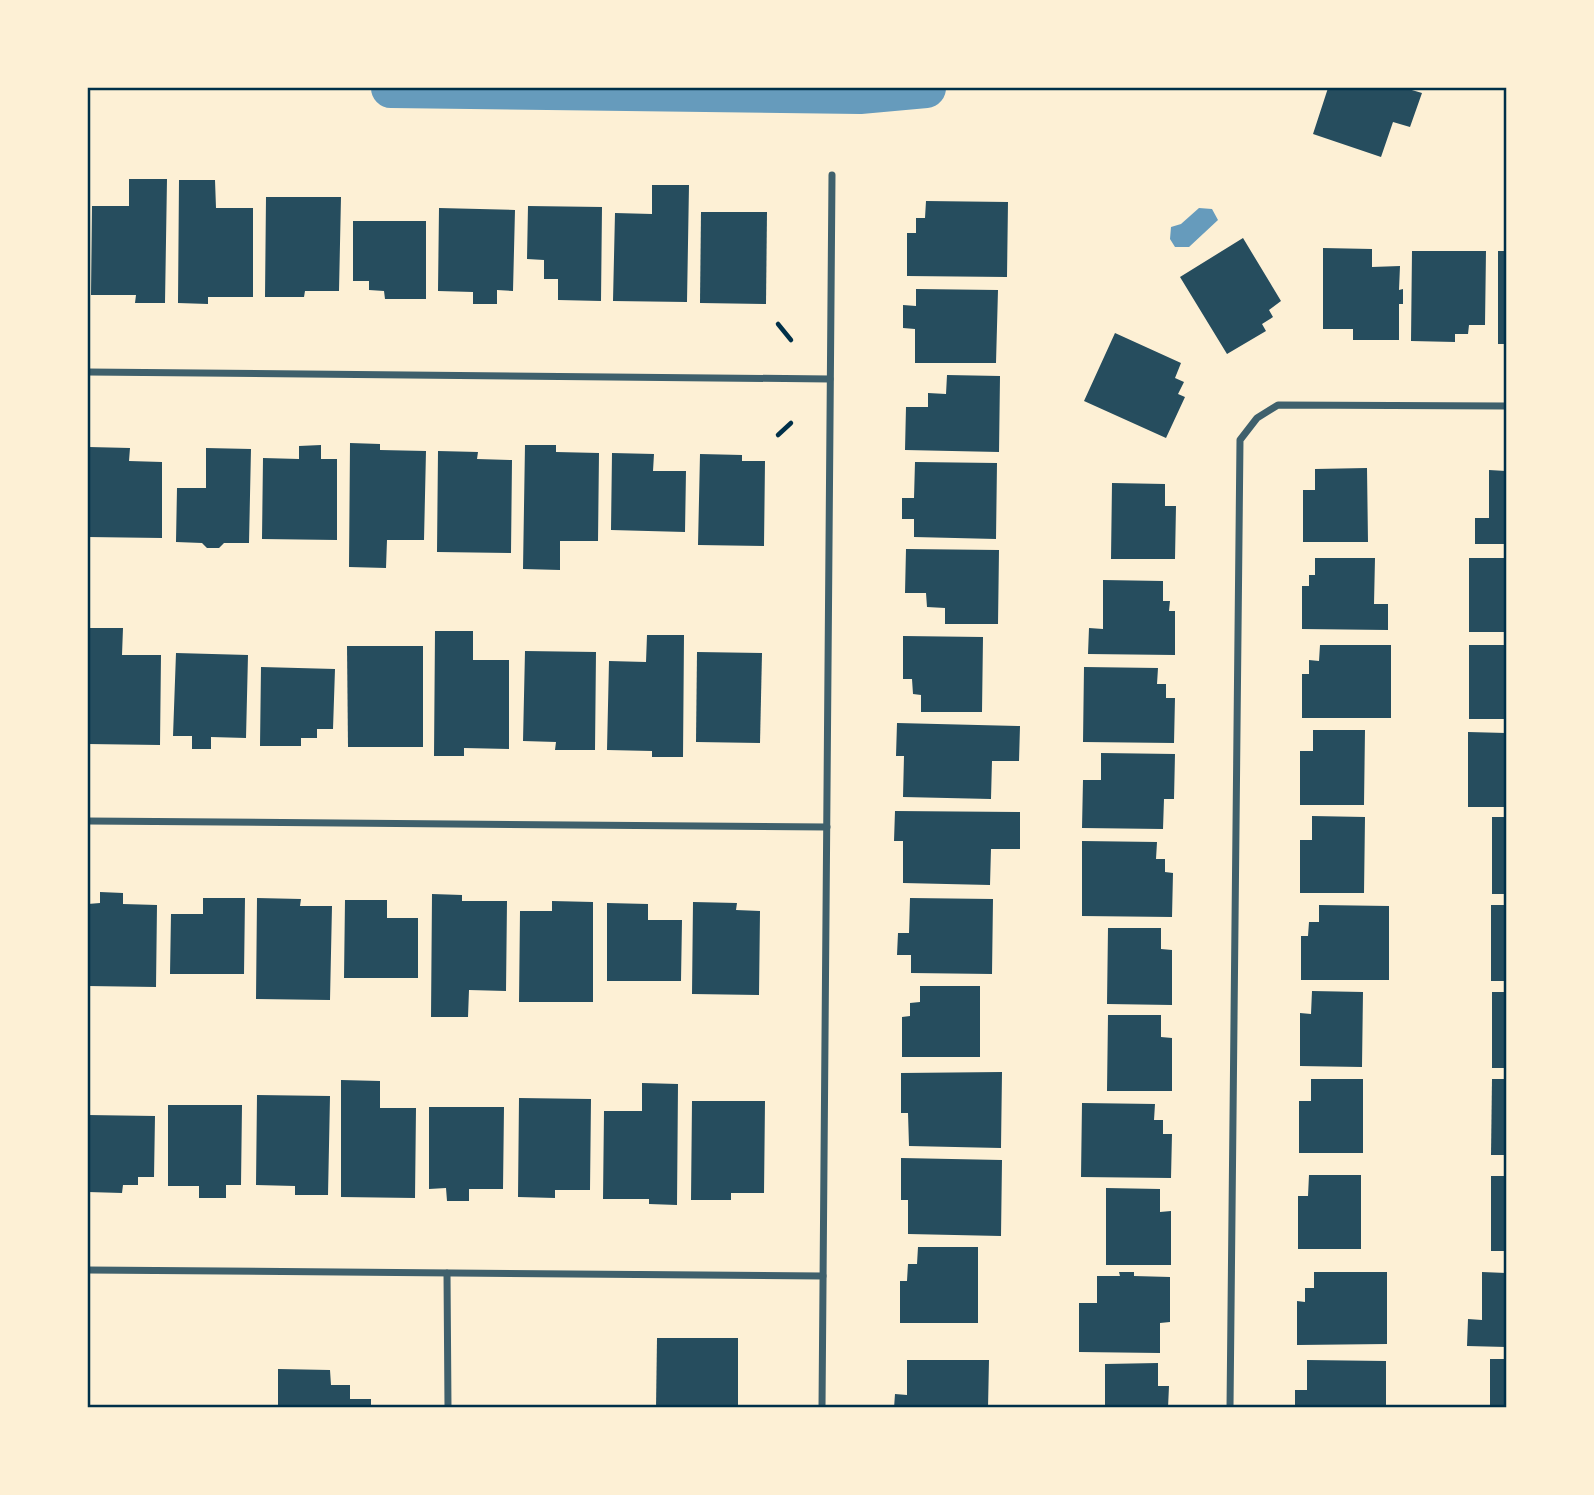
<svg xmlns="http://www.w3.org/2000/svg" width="1594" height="1495" font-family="'Asap Condensed',sans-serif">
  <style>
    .water { fill: #669bbc }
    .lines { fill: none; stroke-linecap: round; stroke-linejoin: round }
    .canal { stroke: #669bbc; stroke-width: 40 }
    .building { fill: #264d5e }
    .path { stroke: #003049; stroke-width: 4.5 }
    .minor { stroke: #3f606c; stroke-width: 7 }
    .neatline { fill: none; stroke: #003049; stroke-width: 2.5 }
  </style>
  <rect width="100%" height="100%" fill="#fdf0d5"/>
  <polygon class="water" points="1199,208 1212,209 1218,220 1189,247 1175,247 1170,239 1171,227 1181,224"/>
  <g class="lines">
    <polyline class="canal" points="391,88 860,94 926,88"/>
  </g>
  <g class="building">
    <polygon points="1328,88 1405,88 1422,93 1410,127 1393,122 1381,157 1313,134"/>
    <polygon points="129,179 167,179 165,303 135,303 136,295 91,295 92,206 129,206"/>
    <polygon points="179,180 215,180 216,208 253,208 253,297 208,297 208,304 178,303"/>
    <polygon points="652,185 689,185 687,302 613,301 615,213 652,214"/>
    <polygon points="266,197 341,197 339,291 305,291 304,297 265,297"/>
    <polygon points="926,201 1008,202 1007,277 907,276 907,233 916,233 916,218 925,218"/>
    <polygon points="528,206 602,207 601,301 558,300 558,279 544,279 544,260 527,259"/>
    <polygon points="439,208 515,210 513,291 497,290 497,304 473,304 473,292 438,291"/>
    <polygon points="701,212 767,212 766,304 700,303"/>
    <polygon points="353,221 426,221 426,299 385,299 384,291 369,290 369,281 353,281"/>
    <polygon points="1243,238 1281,301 1269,310 1273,317 1262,324 1266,331 1227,354 1180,277"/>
    <polygon points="1323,248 1372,249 1372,267 1400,266 1399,290 1403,289 1403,304 1399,304 1399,340 1353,340 1353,329 1323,329"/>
    <polygon points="1412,251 1486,251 1485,325 1469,325 1468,334 1455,334 1455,342 1411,341"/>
    <rect x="1498" y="251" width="8" height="93"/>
    <polygon points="916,289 998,290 996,363 915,363 915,329 903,328 903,305 916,306"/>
    <polygon points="1115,333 1181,363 1175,378 1184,382 1178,394 1185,397 1166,438 1084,401"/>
    <polygon points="947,375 1000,376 999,452 905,450 906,407 928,407 928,393 946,394"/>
    <polygon points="350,443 380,444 380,450 426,451 424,540 387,540 386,568 349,567"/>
    <polygon points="321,445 321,459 337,459 337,540 262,539 263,458 299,459 299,446"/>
    <polygon points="525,445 556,445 556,452 599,453 598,541 560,541 560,570 523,569"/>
    <polygon points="89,447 130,448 129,461 162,462 162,538 88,537"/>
    <polygon points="206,448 251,449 249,543 224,543 219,548 207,548 202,543 176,542 177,488 206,488"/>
    <polygon points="438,451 478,452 477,459 512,460 511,553 437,552"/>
    <polygon points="612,453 654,454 653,471 686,471 685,532 611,530"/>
    <polygon points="700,454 742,455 742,461 765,461 764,546 698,545"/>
    <polygon points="915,462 997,463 996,539 914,537 914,519 902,519 902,498 914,498"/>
    <polygon points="1367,468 1368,542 1303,542 1303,490 1315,490 1315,469"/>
    <polygon points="1489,470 1506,471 1506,544 1475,544 1475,518 1489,518"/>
    <polygon points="1112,483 1165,484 1165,506 1176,506 1175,559 1111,559"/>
    <polygon points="906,549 999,550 998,624 945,624 945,608 927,607 926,593 905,593"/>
    <polygon points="1315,558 1375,558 1374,604 1388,604 1388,630 1302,629 1302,586 1309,586 1309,575 1315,575"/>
    <rect x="1469" y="558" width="37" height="74"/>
    <polygon points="1103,580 1163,581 1163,601 1170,601 1169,611 1175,611 1175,655 1088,654 1089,628 1103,629"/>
    <polygon points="88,628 123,628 122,655 161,655 160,745 88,744"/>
    <polygon points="435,631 473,631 473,660 509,660 509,749 464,748 464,756 434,756"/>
    <polygon points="647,635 684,635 683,757 652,757 652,751 607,750 609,661 646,662"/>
    <polygon points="903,636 983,637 982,712 921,712 921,695 913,694 912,679 903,679"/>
    <polygon points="1320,645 1391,645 1391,718 1302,718 1302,674 1309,674 1309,660 1319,661"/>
    <rect x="1469" y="645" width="37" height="74"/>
    <polygon points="347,646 423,646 423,747 348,747"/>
    <polygon points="525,651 596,652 595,750 555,750 556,742 523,741"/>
    <polygon points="697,652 762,653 760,743 696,742"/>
    <polygon points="176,653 248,655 246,738 211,737 211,749 192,749 192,736 173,736"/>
    <polygon points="261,667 335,669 333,729 317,729 317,738 301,738 301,746 260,746"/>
    <polygon points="1084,667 1158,668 1157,684 1166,684 1166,698 1175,698 1174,743 1083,742"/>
    <polygon points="897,723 1020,726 1019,761 992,761 991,799 903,797 904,756 896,756"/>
    <polygon points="1313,730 1365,730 1364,805 1300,805 1300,751 1313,751"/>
    <polygon points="1468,732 1506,733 1506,807 1468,807"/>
    <polygon points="1101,753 1175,754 1174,799 1164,799 1163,829 1082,828 1083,780 1101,780"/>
    <polygon points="895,811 1020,812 1020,849 991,849 990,885 903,883 903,841 894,841"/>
    <polygon points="1312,816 1365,817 1364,893 1300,893 1300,840 1312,840"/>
    <rect x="1492" y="817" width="14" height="77"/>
    <polygon points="1082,841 1157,842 1156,859 1165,859 1165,872 1173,873 1172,917 1082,916"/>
    <polygon points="100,892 123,893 123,904 157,905 156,987 88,986 88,904 100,903"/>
    <polygon points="432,894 462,895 462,901 507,901 506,991 469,990 468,1017 431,1017"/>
    <polygon points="203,898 245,898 244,974 170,974 171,914 203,914"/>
    <polygon points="257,898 301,899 300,906 332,906 330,1000 256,999"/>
    <polygon points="910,898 993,899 992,974 911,973 911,955 897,955 898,933 909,933"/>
    <polygon points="345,900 387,900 387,918 418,918 418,978 344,978"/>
    <polygon points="552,901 593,902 593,1002 519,1002 520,911 552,911"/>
    <polygon points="693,902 737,903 736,910 760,911 759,995 692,994"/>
    <polygon points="607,903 648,904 648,920 682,920 681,981 607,981"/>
    <polygon points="1319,905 1389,906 1389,980 1301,980 1301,936 1308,936 1309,922 1319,922"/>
    <rect x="1491" y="905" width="15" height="76"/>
    <polygon points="1108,928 1161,928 1161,949 1172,950 1172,1005 1107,1004"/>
    <polygon points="920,986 980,986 980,1057 902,1057 902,1017 910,1016 910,1003 920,1002"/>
    <polygon points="1312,991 1363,992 1362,1067 1300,1066 1300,1013 1311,1014"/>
    <rect x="1492" y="992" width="14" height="76"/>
    <polygon points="1108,1015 1161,1015 1161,1037 1172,1038 1172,1091 1107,1091"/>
    <polygon points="1002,1072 1001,1148 909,1146 908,1113 901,1113 901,1073"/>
    <polygon points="1311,1079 1363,1079 1363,1153 1299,1153 1299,1101 1311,1101"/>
    <polygon points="1492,1079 1506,1079 1506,1155 1491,1155"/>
    <polygon points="341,1080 380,1081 380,1108 416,1108 415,1198 341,1197"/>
    <polygon points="642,1083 678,1084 677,1205 649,1204 649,1199 603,1199 604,1111 642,1111"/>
    <polygon points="257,1095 330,1096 328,1195 295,1195 295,1186 256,1185"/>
    <polygon points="519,1098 591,1099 590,1190 555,1190 555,1198 518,1197"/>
    <polygon points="692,1101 765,1101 764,1193 731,1193 731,1200 691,1200"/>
    <polygon points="1082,1103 1155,1104 1154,1120 1163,1120 1163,1134 1172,1134 1171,1178 1081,1177"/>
    <polygon points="168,1105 242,1105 241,1185 226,1185 226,1198 199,1198 199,1186 168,1186"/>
    <polygon points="429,1107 504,1107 503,1189 469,1189 469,1201 447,1201 446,1188 429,1189"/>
    <polygon points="88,1115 155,1116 154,1177 138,1177 138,1185 123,1185 122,1193 88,1192"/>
    <polygon points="901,1158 1002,1160 1001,1236 908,1234 908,1200 901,1200"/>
    <polygon points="1309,1175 1361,1175 1361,1249 1298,1249 1298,1196 1308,1196"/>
    <rect x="1491" y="1176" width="15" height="75"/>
    <polygon points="1106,1188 1160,1189 1160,1212 1171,1211 1171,1265 1106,1265"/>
    <polygon points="918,1247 978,1247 978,1323 900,1323 900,1281 907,1281 908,1264 917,1264"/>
    <polygon points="1119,1272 1134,1272 1134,1276 1170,1277 1170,1322 1160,1323 1160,1353 1079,1352 1079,1303 1097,1303 1097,1276 1120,1276"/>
    <polygon points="1314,1272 1387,1272 1387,1344 1297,1345 1297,1301 1305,1302 1305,1288 1314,1288"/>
    <polygon points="1482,1272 1506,1273 1506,1347 1467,1346 1468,1319 1482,1320"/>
    <polygon points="657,1338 738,1338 738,1408 656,1408"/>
    <rect x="1490" y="1359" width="16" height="49"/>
    <polygon points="907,1360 989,1360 988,1408 894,1408 895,1394 907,1395"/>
    <polygon points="1307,1360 1386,1361 1386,1408 1295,1408 1295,1390 1307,1390"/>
    <polygon points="1158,1363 1158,1386 1169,1386 1168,1408 1105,1408 1105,1364"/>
    <polygon points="278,1369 330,1370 331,1385 350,1385 350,1399 371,1399 371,1408 278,1408"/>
  </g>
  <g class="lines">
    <g class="path">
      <polyline points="778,324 791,340"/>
      <polyline points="778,435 791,423"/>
    </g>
    <g class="minor">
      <polyline points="88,372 830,379"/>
      <polyline points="88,821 827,827"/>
      <polyline points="88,1270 823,1276"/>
      <polyline points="447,1273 448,1408"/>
      <polyline points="822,1408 832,175"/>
      <polyline points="1230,1408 1240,440 1257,418 1278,405 1506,406"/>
    </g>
  </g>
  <rect width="1594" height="1495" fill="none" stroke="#fdf0d5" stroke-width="178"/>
  <rect x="89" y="89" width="1416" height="1317" class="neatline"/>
</svg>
